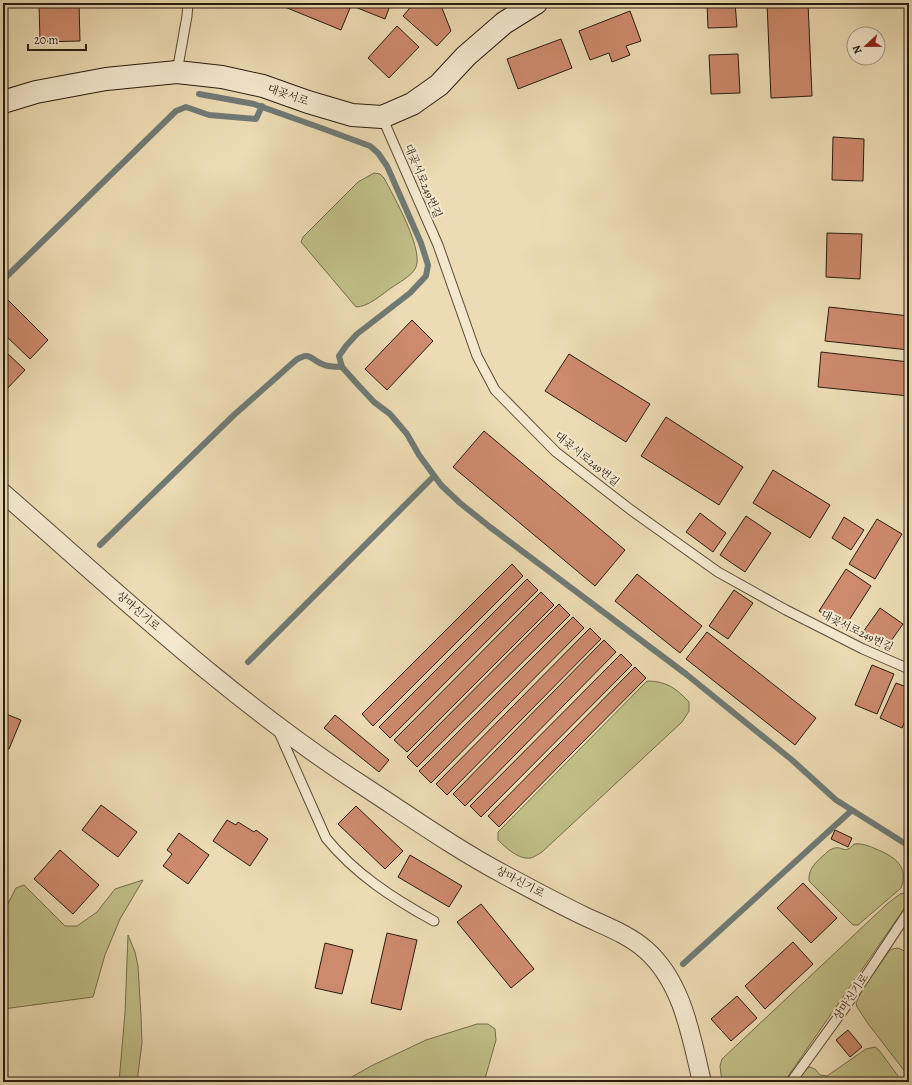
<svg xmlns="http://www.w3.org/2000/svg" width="912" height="1085" font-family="Alegreya,'Noto Serif KR',serif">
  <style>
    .green { fill: #c0be87; stroke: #746e4c }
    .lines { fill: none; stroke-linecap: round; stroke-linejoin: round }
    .stream { stroke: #707a75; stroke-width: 6 }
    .building { fill: #cd8a6d; stroke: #291d10 }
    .lane-casing { stroke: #5a4c39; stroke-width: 11 }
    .street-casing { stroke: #5a4c39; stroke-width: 20 }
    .secondary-casing { stroke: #291d10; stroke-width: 24 }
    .lane { stroke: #f3e8ce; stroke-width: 9 }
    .street { stroke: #f3e8ce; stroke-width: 18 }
    .secondary { stroke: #f3e8ce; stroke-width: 22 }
    .labels { text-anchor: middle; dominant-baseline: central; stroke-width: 4; stroke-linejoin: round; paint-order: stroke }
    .street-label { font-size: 11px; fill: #291d10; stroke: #f3e8ce }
  </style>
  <rect width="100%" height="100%" fill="#ecdbb3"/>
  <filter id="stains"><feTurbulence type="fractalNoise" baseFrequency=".005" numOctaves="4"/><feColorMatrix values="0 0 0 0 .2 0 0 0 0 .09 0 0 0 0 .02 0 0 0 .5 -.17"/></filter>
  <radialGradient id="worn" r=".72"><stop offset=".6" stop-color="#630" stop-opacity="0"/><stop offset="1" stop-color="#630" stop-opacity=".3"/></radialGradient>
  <g class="green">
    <path d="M374,173L380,174L384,178C393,195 426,253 415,269C410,277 398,283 391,288C381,295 368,307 356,307L301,242L303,237L358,182Z"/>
    <path d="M647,681C666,681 676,688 689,702V711L682,722L542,852C539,854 534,857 531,858C519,860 506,848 498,840V832Z"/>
    <path d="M854,844C862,843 869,846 876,849C895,857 909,866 901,888L858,925H853L809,881C808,869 816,862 824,855C826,853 829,850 832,849C842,844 844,856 854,844Z"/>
    <polygon points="143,880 120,919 105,955 93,997 3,1009 3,913 16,888 24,885 65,926 77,926 97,912 115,889"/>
    <polygon points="906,893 909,897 906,906 784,1082 722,1082 720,1066 722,1059 887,904 900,894"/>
    <polygon points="128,935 135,952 138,966 141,1016 142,1043 137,1082 119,1082 125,1013"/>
    <polygon points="898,948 909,953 909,1073 906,1073 869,1025 857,1007 856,1003 863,988 889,951 892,949"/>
    <polygon points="477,1024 488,1024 495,1029 496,1040 484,1082 343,1082 371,1066 426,1040"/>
    <polygon points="875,1047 879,1050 898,1076 898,1082 796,1082 804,1070 810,1067 815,1069 820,1075 827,1076 866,1049"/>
  </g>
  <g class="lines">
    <g class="stream">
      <polyline points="199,94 254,104 324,129 370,146 378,153 387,166 421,243 428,265 426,276 410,293 357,334 346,346 339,356 342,367 359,386 374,402 390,414 407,434 419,455 441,485 460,503 490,527 686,674 792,760 836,800 909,846"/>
      <polyline points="3,280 176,111 186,107 209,115 256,119 262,106"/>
      <path d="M100,545L235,414L296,360C310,351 310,359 322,364C328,367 336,367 342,367"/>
      <polyline points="248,662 434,476"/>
      <polyline points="683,964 851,811"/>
    </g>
  </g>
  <g class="building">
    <polygon points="39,3 79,3 80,41 40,42"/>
    <polygon points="275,3 337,3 350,8 341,30"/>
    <polygon points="345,3 391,3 385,19"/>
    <polygon points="414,3 440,3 451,31 437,46 403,16"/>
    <polygon points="707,3 735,3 737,27 708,28"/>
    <polygon points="767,3 808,3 812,96 771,98"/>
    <polygon points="630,11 641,41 626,46 630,55 612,62 609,53 590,60 579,31"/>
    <polygon points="397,26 419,47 389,78 368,58"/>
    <polygon points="561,39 572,68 518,89 507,59"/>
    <polygon points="738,54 740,93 711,94 709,55"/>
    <polygon points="833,137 864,139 863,181 832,180"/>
    <polygon points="827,233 862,234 860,279 826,277"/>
    <polygon points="8,300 48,340 30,359 3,333 3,306"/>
    <polygon points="829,307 909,316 909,350 825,341"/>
    <polygon points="412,320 433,341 387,390 365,369"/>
    <polygon points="6,352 25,370 3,393 3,355"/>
    <polygon points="821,352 909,362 909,396 818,387"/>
    <polygon points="569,354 650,404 626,442 545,391"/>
    <polygon points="666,417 743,467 719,505 641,456"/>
    <polygon points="484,431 625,550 595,586 453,467"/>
    <polygon points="773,470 830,505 810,538 753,503"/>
    <polygon points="700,513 726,533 713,552 686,532"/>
    <polygon points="746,516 771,533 745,572 720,555"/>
    <polygon points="844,517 864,530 851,550 832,538"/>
    <polygon points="877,519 902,534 875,579 849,564"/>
    <polygon points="512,564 523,576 373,726 362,714"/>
    <polygon points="846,569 871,586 844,628 819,611"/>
    <polygon points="637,574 702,626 680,653 615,601"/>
    <polygon points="527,579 538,590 390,738 379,727"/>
    <polygon points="734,590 753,603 728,639 709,626"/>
    <polygon points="541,592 554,605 407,752 394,740"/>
    <polygon points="559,604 570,615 417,767 407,757"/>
    <polygon points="880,608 903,624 886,648 863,632"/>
    <polygon points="573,617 584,628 431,783 419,771"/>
    <polygon points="590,628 601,639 447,795 436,784"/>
    <polygon points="707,632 816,718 795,745 686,659"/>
    <polygon points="604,640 616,652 465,806 453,794"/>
    <polygon points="621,654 632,665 481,817 470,806"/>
    <polygon points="872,665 894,674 877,714 855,705"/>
    <polygon points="635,667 646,678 499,827 488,816"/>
    <polygon points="896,683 909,688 909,712 902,728 880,718"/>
    <polygon points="6,714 21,720 9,749 3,747 3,721"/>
    <polygon points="335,715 389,760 379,772 324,728"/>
    <polygon points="101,805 137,832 118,857 82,830"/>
    <polygon points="356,806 403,851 385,869 338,824"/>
    <polygon points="227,820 236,825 238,822 254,832 256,830 268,839 250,866 213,841"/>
    <polygon points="835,830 852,838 848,847 831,839"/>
    <polygon points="179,833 209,855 188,884 163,866 172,854 167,850"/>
    <polygon points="60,850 99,885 73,914 34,879"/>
    <polygon points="410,855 462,886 449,907 398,877"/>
    <polygon points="803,883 837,918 811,943 777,908"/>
    <polygon points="481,904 534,969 511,988 457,922"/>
    <polygon points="387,933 417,940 401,1010 371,1003"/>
    <polygon points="793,942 813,964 765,1009 745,986"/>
    <polygon points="325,943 353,950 342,994 315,988"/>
    <polygon points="737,996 757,1018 731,1041 711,1019"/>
    <polygon points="848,1030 862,1047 850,1057 836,1040"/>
  </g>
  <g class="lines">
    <g class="lane-casing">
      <g id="lane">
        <polyline points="177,72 187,16 188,3"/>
        <polyline points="382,117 438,245 477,356 495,390 556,452 631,510 718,572 786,610 863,649 909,669"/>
        <path d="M278,730L326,838C355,874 394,899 434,921"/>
        <polyline points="791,1082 844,1009 909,911"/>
      </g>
    </g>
    <g class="street-casing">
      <path id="street" d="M3,493C120,595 234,703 365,787C411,817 456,849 505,875C531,889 557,903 584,916C605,926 628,934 646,950C683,983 691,1036 702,1082"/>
    </g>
    <g class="secondary-casing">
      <polyline id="secondary" points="3,102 36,92 106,79 177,72 222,77 263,86 308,102 352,115 382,117 412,104 439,85 466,56 504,23 536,3"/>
    </g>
    <use href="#lane" class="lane"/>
    <use href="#street" class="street"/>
    <use href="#secondary" class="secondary"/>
  </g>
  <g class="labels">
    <g class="street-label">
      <text transform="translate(288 95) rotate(19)">대곶서로</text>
      <text transform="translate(423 181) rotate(67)">대곶서로249번길</text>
      <text transform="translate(587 459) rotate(39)">대곶서로249번길</text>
      <text transform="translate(138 611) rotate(41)">상마신기로</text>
      <text transform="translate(857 631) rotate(26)">대곶서로249번길</text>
      <text transform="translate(520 882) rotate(28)">상마신기로</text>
      <text transform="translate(851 997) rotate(-56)">상마신기로</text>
    </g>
  </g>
  <rect width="912" height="1085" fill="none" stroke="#ecdbb3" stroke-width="16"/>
  <rect x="4" y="4" width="904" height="1077" fill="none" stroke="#291d10" stroke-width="2"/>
  <rect x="8" y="8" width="896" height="1069" fill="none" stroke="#291d10"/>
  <g transform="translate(866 46) rotate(248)"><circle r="19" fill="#f3e8ce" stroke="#a29782"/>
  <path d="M0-3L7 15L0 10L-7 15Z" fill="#8f2418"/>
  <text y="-6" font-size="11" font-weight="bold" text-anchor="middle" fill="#291d10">N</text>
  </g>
  <path d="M28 44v6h58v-6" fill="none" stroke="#291d10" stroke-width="2"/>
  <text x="34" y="44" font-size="12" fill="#291d10" stroke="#f3e8ce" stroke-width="3" paint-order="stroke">20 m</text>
  <rect width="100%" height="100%" filter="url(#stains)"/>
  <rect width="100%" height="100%" fill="url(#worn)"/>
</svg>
